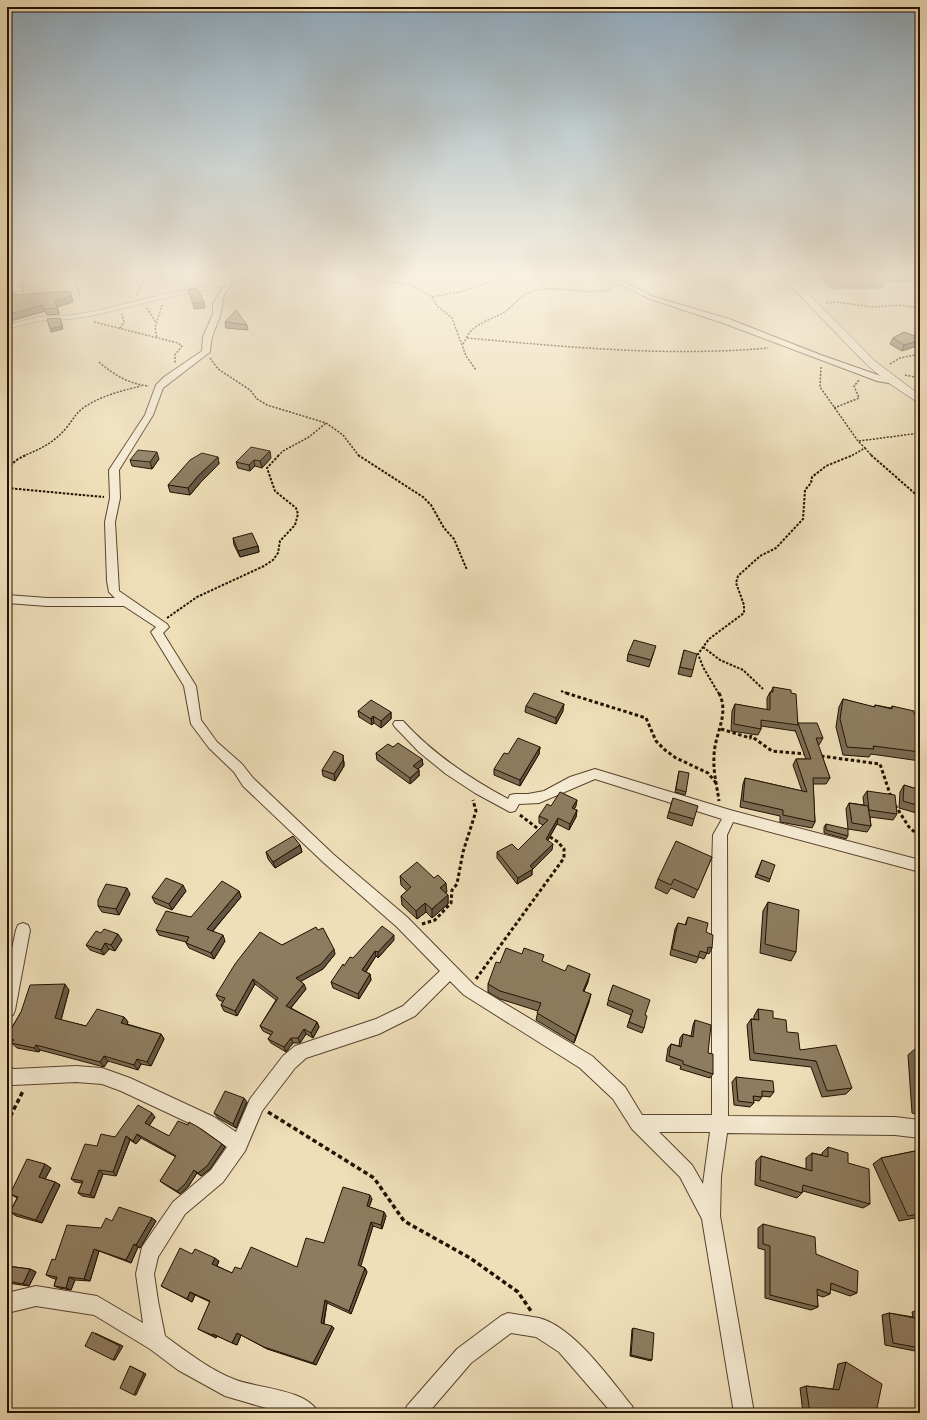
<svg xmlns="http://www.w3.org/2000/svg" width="927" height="1420" font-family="Cardo,serif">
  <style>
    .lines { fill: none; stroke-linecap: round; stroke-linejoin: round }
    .lane-casing { stroke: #57442e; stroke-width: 5 }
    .street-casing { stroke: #57442e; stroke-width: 2 }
    .secondary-casing { stroke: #241100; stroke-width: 1 }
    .path-far3 { stroke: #241100; stroke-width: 1.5; stroke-dasharray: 2 1.5; stroke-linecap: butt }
    .path-far2 { stroke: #241100; stroke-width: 2; stroke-dasharray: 2.5 1.5; stroke-linecap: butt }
    .path-far1 { stroke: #241100; stroke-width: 3; stroke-dasharray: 3.5 2.5; stroke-linecap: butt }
    .path { stroke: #241100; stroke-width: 3.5; stroke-dasharray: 4.5 3; stroke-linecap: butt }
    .lane { stroke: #f5ead2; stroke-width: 4 }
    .street { fill: #f5ead2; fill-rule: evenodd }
    .secondary { fill: #f5ead2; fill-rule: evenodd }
    .wall { fill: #7a6b53; stroke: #241100 }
    .shaded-wall { fill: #635743; stroke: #241100 }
    .building { fill: #8e7c60; stroke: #241100 }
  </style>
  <rect width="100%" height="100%" fill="#efdfb9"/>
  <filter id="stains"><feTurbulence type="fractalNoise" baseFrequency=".005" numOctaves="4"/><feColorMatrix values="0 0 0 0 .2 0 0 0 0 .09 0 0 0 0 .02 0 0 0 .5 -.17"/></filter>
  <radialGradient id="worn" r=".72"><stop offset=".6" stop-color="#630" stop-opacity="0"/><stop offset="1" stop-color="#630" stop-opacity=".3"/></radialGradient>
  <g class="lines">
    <g class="lane-casing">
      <g id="lane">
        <polyline points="794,283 803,275"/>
        <polyline points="7,327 38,319 72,317 96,313 165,296 212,287 234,280"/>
      </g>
    </g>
    <g class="street-casing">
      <g id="street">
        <path d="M237,275H246C239,281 232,284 226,291C221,299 223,307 220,316C215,330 211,335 210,352L163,388L153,415L119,470L120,498L115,522L119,591L167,624L169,627L163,633L196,686L201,720L217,742L242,764L253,778L333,854L407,917L474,985L592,1056L625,1087L642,1115H712V869L713,835L722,819L595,779L539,803L519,804L515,811L510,812L475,793L446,774L419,752L395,727L393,724L395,721H403C433,754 469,778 508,799L510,795L515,794H528L544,791L570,777L595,769L730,810L920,860V872L733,822L727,835L728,1116L895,1117L920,1120V1138L895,1135L727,1133L721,1176L720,1216L754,1413H734L702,1219L680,1177L632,1129L613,1099L580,1068L464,995L450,981L415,1016L379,1034L306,1058L295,1068L262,1111L245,1151L223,1182L185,1214L158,1257L154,1274L158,1301L165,1336C187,1352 210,1370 236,1380C257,1388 309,1390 318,1413H283L225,1396L178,1370L150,1349L94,1315L36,1306L7,1313V1293L36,1286L97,1296L143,1323L136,1274L142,1247L173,1202L211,1170L227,1147L202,1129L121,1091L102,1084L76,1082L13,1085L7,1083V1066L14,1069L76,1066L102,1068L130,1078L214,1117L236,1132L250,1099L283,1056L295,1046L376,1019L403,1006L440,971L397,927L323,862L243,786L234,772L209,748L191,724L184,686L151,632L156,627L124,606H47L7,603V595L47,598H115L109,592L107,581L105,522L110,498L109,470L145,415L156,385L164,377L202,351L203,337L213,314V304L221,290ZM659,1132H710L703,1184L692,1165Z"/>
        <polygon points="590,275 602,275 628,284 654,297 729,319 821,355 898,382 894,384 877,381 723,323 650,299 624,286"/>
        <polygon points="23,923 28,925 30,930 15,1010 13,1015 7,1018 7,972 16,930 18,925"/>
        <path d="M508,1313C518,1315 529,1316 539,1318C574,1327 610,1379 632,1406L635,1413H612L559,1352L536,1337L511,1333L471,1363L428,1413H404L407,1406L457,1349L501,1316Z"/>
      </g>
    </g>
    <g class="secondary-casing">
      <polygon id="secondary" points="780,275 790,275 875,361 920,395 920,404 890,384 867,365"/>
    </g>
    <g class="path-far3">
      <polyline points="77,275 75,279 80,296"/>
      <polyline points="105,275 113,279"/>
      <polyline points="349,275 412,285 432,297 437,306 452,318 466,356 476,370"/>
      <polyline points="137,295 144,281 161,275"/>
      <polyline points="23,296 23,286 20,282 32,275"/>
      <polyline points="432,297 459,292 514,275"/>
      <polyline points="826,303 836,302 873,307 900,305 920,308"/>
      <polyline points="147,308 156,323"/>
      <polyline points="94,322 178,343 182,346 175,355 175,363"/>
      <polyline points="120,328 124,322 122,314"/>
      <polyline points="157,337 155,328 162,305"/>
      <path d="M467,338C568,347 667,357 768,348"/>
      <path d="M463,344C466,339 469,332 473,329C481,322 494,318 503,313C513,307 519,296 530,292C556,283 586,297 612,289"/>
      <polyline points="210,358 218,369 250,390 257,399 267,405 326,423 343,435 359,456"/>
      <path d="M99,362C114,375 129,384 149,386"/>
      <polyline points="890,364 900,358 920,354"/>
      <polyline points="821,367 820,387 858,441 865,448 851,456"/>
      <polyline points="905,375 920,378"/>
      <polyline points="834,408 859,398 854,386 859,380"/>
      <polyline points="859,441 920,433"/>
      <polyline points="865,448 872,456"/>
      <path d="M23,456C41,449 55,442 67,427C73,420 75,414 83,408C100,396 121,391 141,386"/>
      <polyline points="278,456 283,451 309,437 326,423"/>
    </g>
    <g class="path-far2">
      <polyline points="358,455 423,497 431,505 444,528 454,539 467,570"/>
      <polyline points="871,455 920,498"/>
      <polyline points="7,468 18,459 26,455"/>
      <polyline points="7,488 104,497"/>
      <polyline points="167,618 197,597 264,566 273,560 278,553 280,541 295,525 298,514 296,508 275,491 267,468 279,455"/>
      <polyline points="703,647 720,660 743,670 763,689"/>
      <polyline points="561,691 569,694"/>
      <polyline points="719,694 703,667 698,654 709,639 744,613 744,605 736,583 738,576 760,556 776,548 803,519 805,490 811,483 812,477 826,466 853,455"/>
    </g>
    <g class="path-far1">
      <polyline points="566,693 646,718 656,741 665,750 676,758 708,773 716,783"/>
      <path d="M719,693C730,715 714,734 714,757C713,772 717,786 719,801"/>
      <polyline points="721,729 750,738 751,736 772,751 806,754"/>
      <polyline points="821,756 880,764 891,797"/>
      <polyline points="895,805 909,827 920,837"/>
      <polyline points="520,815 541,831"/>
      <polyline points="422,924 435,920 451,903 452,890 457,884 463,852 476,811 473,800"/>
      <polyline points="476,979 564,858 564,849 558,842 547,835"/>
    </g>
    <g class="path">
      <polyline points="268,1112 374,1178 404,1221 470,1258 518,1292 531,1311"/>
      <polyline points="7,1123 23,1091"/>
    </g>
    <use href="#lane" class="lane"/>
    <use href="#street" class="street"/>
    <use href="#secondary" class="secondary"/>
  </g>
  <g class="wall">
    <polygon points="817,275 920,275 920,280 884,282 882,288 830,288"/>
    <polygon points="7,289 17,295 72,297 73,302 57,307 59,314 47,315 45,311 7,322"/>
    <polygon points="225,322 247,325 248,330 226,328"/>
    <polygon points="893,338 920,338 902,351 890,344"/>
    <polygon points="218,457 219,464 200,483 190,495 170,492 168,485"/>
    <polygon points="271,458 262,468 255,466 250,471 238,468 236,462"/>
    <polygon points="159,459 152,469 132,466 130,460"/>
    <polygon points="233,538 258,546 259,552 240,557 234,545"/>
    <polygon points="684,650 693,670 691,677 678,674"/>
    <polygon points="654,652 649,667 627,661 628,654"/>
    <polygon points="773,687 791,693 798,725 798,723 823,738 819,745 818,745 830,778 826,784 813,784 815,822 812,828 780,822 780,816 740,807 743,784 745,778 802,791 793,765 796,759 806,759 795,730 795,731 761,726 761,729 758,735 731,731 732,711 735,704 767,710 767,698 770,692 771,692"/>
    <polygon points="843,699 873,707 875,705 891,708 892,706 914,714 920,715 920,761 871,754 869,757 843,755 836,727 839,707"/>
    <polygon points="526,706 563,711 556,724 525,712"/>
    <polygon points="358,711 391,712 391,719 381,728 374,723 372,725 359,717"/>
    <polygon points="393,747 422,759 423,765 418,769 419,770 419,776 410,784 377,760 376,753"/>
    <polygon points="540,747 539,754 520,786 494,775 494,769"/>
    <polygon points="344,761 344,766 335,781 323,776 322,770"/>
    <polygon points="679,771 686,792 685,795 675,792"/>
    <polygon points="904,785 920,790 920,814 899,808 900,792"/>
    <polygon points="867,791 897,814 893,820 870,817 871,826 867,832 848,829 846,809 849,803 864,805 863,797"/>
    <polygon points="673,798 694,819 692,826 667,818"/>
    <polygon points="551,806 576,806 574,809 577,810 576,817 569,830 557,824 548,840 552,850 532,870 532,875 517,884 497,858 497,852 518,850 543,825 539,823 539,816"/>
    <polygon points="826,824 848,836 846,839 824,833 824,827"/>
    <polygon points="300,845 302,852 275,868 268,859 266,852"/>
    <polygon points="712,857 694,898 671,888 667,894 655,888 658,879"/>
    <polygon points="762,860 770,879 769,882 755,877"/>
    <polygon points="400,876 447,892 445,893 448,895 448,904 432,918 426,912 417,919 402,905 401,896 407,891 401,885"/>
    <polygon points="186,891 172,910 155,903 152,897"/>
    <polygon points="239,891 241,897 213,931 225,941 214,959 189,948 186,943 186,942 159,935 156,930 191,917"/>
    <polygon points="130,894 119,915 102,912 98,906"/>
    <polygon points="768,902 796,952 791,961 760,953 763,911"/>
    <polygon points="688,917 706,932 712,948 709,954 707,953 704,959 699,957 696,963 670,955 675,929 678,923 685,925"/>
    <polygon points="318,930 335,954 323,969 301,981 306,989 291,1008 317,1022 319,1027 313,1038 306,1034 300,1043 293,1043 286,1052 271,1043 268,1039 271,1035 263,1031 260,1026 276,1000 255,984 237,1016 224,1011 221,1005 223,1002 219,1000 216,995 282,945"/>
    <polygon points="101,933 122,940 115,951 109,949 104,955 90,950 86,945"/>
    <polygon points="394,940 378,958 376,956 366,972 370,974 371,980 359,999 333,988 331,982 353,958"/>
    <polygon points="543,962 588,982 584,991 589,1002 574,1043 536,1020 538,1011 500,999 488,992 488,984 500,963"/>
    <polygon points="613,985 645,1015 644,1028 642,1033 627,1027 631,1015 607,1005"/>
    <polygon points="69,990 61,1020 86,1026 124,1017 128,1022 127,1024 161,1034 164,1039 151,1066 141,1064 138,1070 108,1061 104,1067 40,1050 39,1052 17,1048 7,1039 7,1036 21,1012"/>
    <polygon points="758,1009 773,1018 787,1032 800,1050 852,1088 846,1094 822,1097 811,1067 750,1060 747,1025 751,1019 754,1019 754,1016"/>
    <polygon points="695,1020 708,1053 713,1074 710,1078 680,1069 681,1066 666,1061 668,1048 671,1044 679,1046 680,1038 683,1034 691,1036 693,1025"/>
    <polygon points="916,1048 920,1049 920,1115 912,1113 908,1055"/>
    <polygon points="736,1077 774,1092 770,1097 762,1096 762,1097 759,1101 753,1100 754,1103 750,1107 734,1105 732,1082"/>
    <polygon points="247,1102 236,1128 218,1118 214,1113"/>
    <polygon points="155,1117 149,1126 169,1136 222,1144 225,1147 210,1169 201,1176 197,1173 188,1187 180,1194 164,1184 160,1181 176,1157 141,1138 136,1144 130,1140 116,1176 103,1174 94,1198 82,1196 78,1193 82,1183 75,1182 71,1179 97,1146"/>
    <polygon points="828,1147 848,1163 870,1204 863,1208 803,1191 802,1193 797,1198 755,1185 756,1161 761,1156 806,1169 806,1158 812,1153 822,1155 822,1153"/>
    <polygon points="920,1150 920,1217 899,1221 873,1164 881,1158"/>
    <polygon points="51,1168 45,1179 55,1182 60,1185 42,1223 16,1216 10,1212 17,1198 10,1194"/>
    <polygon points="372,1199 369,1207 384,1212 386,1216 382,1229 373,1226 360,1266 365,1268 367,1272 351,1314 327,1303 324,1324 334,1328 316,1365 267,1349 241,1335 237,1345 217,1336 216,1338 198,1329 210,1302 195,1295 192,1302 161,1286 192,1254 219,1261 217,1266 232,1273 241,1269 297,1267"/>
    <polygon points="152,1218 156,1221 140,1248 138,1247 131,1263 99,1251 90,1281 75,1280 71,1290 59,1288 54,1286 56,1279 52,1278 46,1275 55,1260 112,1221"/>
    <polygon points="763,1224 816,1254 857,1293 850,1296 830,1289 830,1294 823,1297 817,1295 818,1307 811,1310 765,1298 765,1250 758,1248 758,1228"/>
    <polygon points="7,1266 30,1269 36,1272 29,1286 7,1283"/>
    <polygon points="919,1310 920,1310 920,1352 885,1345 882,1315 889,1313 913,1317 912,1312"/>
    <polygon points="633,1328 652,1360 651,1361 630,1356 632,1329"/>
    <polygon points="846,1362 876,1413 803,1413 800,1388 806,1386 833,1389 838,1364"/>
  </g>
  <g class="shaded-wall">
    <polygon points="7,275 19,275 7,283"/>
    <polygon points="12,289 14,295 11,294"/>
    <polygon points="70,291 73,302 57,307 59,314 55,301"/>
    <polygon points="204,302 205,308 194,309 193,304"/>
    <polygon points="43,305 45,311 7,322 7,315"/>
    <polygon points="60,318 63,329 51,332 50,329"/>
    <polygon points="920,340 920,345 902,351 904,345"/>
    <polygon points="270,451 271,458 262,468 260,461"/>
    <polygon points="157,452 159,459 152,469 150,462"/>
    <polygon points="218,457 219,464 200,483 190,495 188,488 198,476"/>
    <polygon points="254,460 255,466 250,471 249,465"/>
    <polygon points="258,546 259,552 240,557 238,551"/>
    <polygon points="564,704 563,711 556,724 556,718"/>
    <polygon points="391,712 391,719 381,728 381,721"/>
    <polygon points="373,716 374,723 372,725 371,719"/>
    <polygon points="540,747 539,754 520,786 520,780"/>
    <polygon points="343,755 344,766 335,781 334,774"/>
    <polygon points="422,759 423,765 414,772 413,766"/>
    <polygon points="419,770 419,776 410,784 410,778"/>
    <polygon points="577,800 576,806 571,814 572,808"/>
    <polygon points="577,810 576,817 569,830 570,824"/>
    <polygon points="558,818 557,824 545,845 546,839"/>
    <polygon points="553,844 552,850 532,870 532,875 517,884 518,878 530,866"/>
    <polygon points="300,845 302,852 275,868 273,862"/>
    <polygon points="446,883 447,892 441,897 440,888"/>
    <polygon points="183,885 186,891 172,910 169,904"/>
    <polygon points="127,888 130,894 119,915 116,909"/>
    <polygon points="239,891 241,897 210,934 207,929"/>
    <polygon points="448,895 448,904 432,918 432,909"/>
    <polygon points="425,903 426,912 417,919 416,911"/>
    <polygon points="118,934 122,940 115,951 111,945"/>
    <polygon points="223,935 225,941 214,959 211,953"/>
    <polygon points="394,935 394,940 378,958 378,952"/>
    <polygon points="105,943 109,949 104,955 101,950"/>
    <polygon points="334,949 335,954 323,969 298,983 296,978"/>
    <polygon points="375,951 376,956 363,975 362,970"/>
    <polygon points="370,974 371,980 359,999 358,994"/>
    <polygon points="590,974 588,982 581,998 583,991"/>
    <polygon points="253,979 255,984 237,1016 235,1011"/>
    <polygon points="65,984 69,990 60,1024 55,1018"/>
    <polygon points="304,984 306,989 288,1011 286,1006"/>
    <polygon points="591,994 589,1002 574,1043 576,1036"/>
    <polygon points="124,1017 128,1022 125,1028 121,1023"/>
    <polygon points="317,1022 319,1027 313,1038 311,1033"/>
    <polygon points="304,1029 306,1034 300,1043 298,1038"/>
    <polygon points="161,1034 164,1039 151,1066 147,1062"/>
    <polygon points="291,1038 293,1043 286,1052 284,1047"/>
    <polygon points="36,1045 40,1050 39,1052 34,1048"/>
    <polygon points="104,1056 108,1061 104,1067 100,1062"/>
    <polygon points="137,1059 141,1064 138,1070 134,1065"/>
    <polygon points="244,1098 247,1102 236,1128 233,1124"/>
    <polygon points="152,1113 155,1117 148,1127 145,1123"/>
    <polygon points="137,1134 141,1138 136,1144 133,1141"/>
    <polygon points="126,1136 130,1140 116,1176 113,1172"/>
    <polygon points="222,1144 225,1147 210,1169 201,1176 198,1173"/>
    <polygon points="45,1164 51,1168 44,1181 39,1177"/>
    <polygon points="99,1170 103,1174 94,1198 90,1195"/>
    <polygon points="194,1170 197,1173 188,1187 180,1194 177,1191"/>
    <polygon points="55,1182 60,1185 42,1223 36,1220"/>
    <polygon points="370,1195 372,1199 368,1210 367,1206"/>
    <polygon points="384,1212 386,1216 382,1229 381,1225"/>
    <polygon points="152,1218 156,1221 140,1248 136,1245"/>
    <polygon points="371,1222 373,1226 360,1269 358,1265"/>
    <polygon points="134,1244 138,1247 131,1263 126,1260"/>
    <polygon points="94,1249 99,1251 90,1281 84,1279"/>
    <polygon points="215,1258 219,1261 216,1267 212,1264"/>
    <polygon points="365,1268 367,1272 351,1314 349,1311"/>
    <polygon points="30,1269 36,1272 29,1286 23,1284"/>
    <polygon points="69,1277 75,1280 71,1290 66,1288"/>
    <polygon points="190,1292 195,1295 192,1302 187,1299"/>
    <polygon points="325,1300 327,1303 323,1326 321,1323"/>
    <polygon points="332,1326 334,1328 316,1365 313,1363"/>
    <polygon points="95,1333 123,1346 115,1360 113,1360"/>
    <polygon points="237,1333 241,1335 237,1345 232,1343"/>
    <polygon points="213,1334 217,1336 216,1338 212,1335"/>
    <polygon points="130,1366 146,1374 136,1395 134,1395"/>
    <polygon points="226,1409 231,1410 236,1413 233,1413"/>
  </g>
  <g class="building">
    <polygon points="829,275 882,275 885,279 833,279"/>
    <polygon points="197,288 204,302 193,304 188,290"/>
    <polygon points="7,289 12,289 11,294 16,294 16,295 70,291 71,296 55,301 57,308 44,309 43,305 7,315"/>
    <polygon points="236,310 247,325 225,322"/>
    <polygon points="60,318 62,326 50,329 47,319"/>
    <polygon points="904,332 920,338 920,340 904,345 893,338"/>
    <polygon points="251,447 270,451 260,461 254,460 249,465 236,462"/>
    <polygon points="138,450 157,452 150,462 130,460"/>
    <polygon points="202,453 218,457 198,476 188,488 168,485 190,460"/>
    <polygon points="252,533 258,546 238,551 233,538"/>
    <polygon points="634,640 656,646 651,660 628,654"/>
    <polygon points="684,650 697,654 693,670 680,667"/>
    <polygon points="773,687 791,690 791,693 796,694 798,725 761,720 761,729 734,724 735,704 770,710 770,692 773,692"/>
    <polygon points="534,693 564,704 556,718 526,706"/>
    <polygon points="843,699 875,707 875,705 892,709 892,706 914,711 914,714 920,715 920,752 873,746 874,749 847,747 840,719"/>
    <polygon points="371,700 391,712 381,721 373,716 371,719 358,711"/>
    <polygon points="798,723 817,723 823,738 816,738 830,778 813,778 815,822 783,815 783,810 743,801 745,778 807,792 796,759 811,759"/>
    <polygon points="518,738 540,747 520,780 494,769 504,753 508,754"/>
    <polygon points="398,743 422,759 413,766 419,770 410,778 376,753 388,744 393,747"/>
    <polygon points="334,751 343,755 343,760 334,774 322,770"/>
    <polygon points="679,771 689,773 686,792 676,789"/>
    <polygon points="904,785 920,790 920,806 903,801"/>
    <polygon points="867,791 895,795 897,814 869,810"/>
    <polygon points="560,792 577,800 572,808 577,810 570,824 558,818 546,839 553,844 530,866 533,869 518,878 497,852 512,844 518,850 548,820 539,816 547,804 551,806"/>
    <polygon points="673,798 698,806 694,819 669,812"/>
    <polygon points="849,803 868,806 871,826 852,823"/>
    <polygon points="826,824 848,829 848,836 826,830"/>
    <polygon points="293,836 300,845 273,862 266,852"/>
    <polygon points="676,841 712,857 698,890 674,879 671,885 658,879"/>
    <polygon points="762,860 775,865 770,879 757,874"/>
    <polygon points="417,862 434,878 438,875 446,883 440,888 448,895 432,909 425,903 416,911 401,896 411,887 400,876"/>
    <polygon points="166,878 183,885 169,904 152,897"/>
    <polygon points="222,881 239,891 207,929 223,935 211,953 186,943 189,937 156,930 166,911 191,917"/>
    <polygon points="106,884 127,888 116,909 98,906 98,900"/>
    <polygon points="768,902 799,910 796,952 765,944"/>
    <polygon points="688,917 708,923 706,932 713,935 712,948 708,947 707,953 700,951 698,957 672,949 678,923 686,925"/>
    <polygon points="382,926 394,935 378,952 375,951 362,970 370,974 358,994 331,982 343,964 344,966 350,957 353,958"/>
    <polygon points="316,927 318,930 323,928 334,949 321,964 296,978 304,984 286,1006 317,1022 311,1033 304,1029 298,1038 291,1038 284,1047 268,1039 273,1032 260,1026 278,998 253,979 235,1011 221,1005 225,998 216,995 235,964 260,932 282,945"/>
    <polygon points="104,929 118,934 111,945 105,943 101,950 86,945 96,931 101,933"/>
    <polygon points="506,948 522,954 524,948 544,955 542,961 565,971 568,965 590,974 583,991 591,994 576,1036 537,1013 541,1003 500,991 488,984 496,962 500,963"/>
    <polygon points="65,984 55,1018 86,1026 97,1009 124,1017 121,1023 161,1034 147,1062 137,1059 134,1065 104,1056 100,1062 36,1045 34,1048 11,1043 14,1040 7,1038 7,1036 21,1012 30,985"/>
    <polygon points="613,985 650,1000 645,1015 647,1016 644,1028 629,1022 633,1010 608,1000"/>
    <polygon points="758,1009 773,1011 773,1018 786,1020 787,1032 798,1033 800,1050 836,1045 852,1088 827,1091 816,1061 754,1053 751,1019 759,1020"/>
    <polygon points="695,1020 711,1025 708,1053 713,1054 713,1074 683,1064 683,1061 669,1056 671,1044 681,1047 683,1034 693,1037"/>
    <polygon points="916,1048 920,1049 920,1098"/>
    <polygon points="736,1077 773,1081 774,1092 762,1091 762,1097 753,1096 754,1103 738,1101"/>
    <polygon points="225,1091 244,1098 233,1124 214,1113"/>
    <polygon points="138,1105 152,1113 145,1123 169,1136 178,1121 188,1125 189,1122 198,1127 222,1144 207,1166 198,1173 194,1170 185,1184 177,1191 160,1181 176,1156 137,1134 133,1141 126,1136 113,1172 99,1170 90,1195 78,1193 83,1181 71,1179 85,1144 97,1146 101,1134 115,1137"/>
    <polygon points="828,1147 848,1153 848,1163 869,1169 870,1204 803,1185 802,1193 760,1180 761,1156 812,1171 812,1153 828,1157"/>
    <polygon points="920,1150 920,1214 908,1216 881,1158"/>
    <polygon points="27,1159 45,1164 39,1177 55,1182 36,1220 10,1212 18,1197 10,1194"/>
    <polygon points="343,1187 370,1195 367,1206 384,1212 381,1225 371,1222 358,1265 365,1268 349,1311 325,1300 321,1323 332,1326 313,1363 264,1347 237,1333 232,1343 213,1334 212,1335 198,1329 210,1301 190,1292 187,1299 161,1286 180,1248 192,1254 195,1249 215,1258 212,1264 232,1273 235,1267 241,1269 251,1247 297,1267 306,1238 324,1243"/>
    <polygon points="119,1207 152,1218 136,1245 134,1244 126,1260 94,1249 84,1279 69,1277 66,1288 54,1286 57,1277 46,1275 52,1259 55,1260 67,1225 101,1228 106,1218 112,1221"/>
    <polygon points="763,1224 815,1237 816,1254 858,1271 857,1293 831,1283 830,1294 817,1289 818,1307 770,1295 770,1246 763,1244"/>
    <polygon points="7,1266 30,1269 23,1284 7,1281"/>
    <polygon points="889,1313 920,1319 920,1348 893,1343"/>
    <polygon points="633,1328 654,1333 652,1360 631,1355"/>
    <polygon points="92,1332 120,1346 113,1360 85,1346"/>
    <polygon points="846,1362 882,1384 876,1413 810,1413 806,1386 839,1390"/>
    <polygon points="130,1366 144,1373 134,1395 120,1388"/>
    <polygon points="226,1409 233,1413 224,1413"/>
  </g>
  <linearGradient id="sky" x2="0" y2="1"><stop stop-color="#8fa9bc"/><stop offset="0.58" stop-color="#f8f1e0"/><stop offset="1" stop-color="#f8f1e0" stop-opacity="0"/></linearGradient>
  <rect width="927" height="474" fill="url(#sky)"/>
  <rect width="927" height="1420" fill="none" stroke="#efdfb9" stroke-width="24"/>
  <rect x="8" y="8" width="911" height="1404" fill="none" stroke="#241100" stroke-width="2"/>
  <rect x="12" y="12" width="903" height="1396" fill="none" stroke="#241100"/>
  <rect width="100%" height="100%" filter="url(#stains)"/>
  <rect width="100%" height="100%" fill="url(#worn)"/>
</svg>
